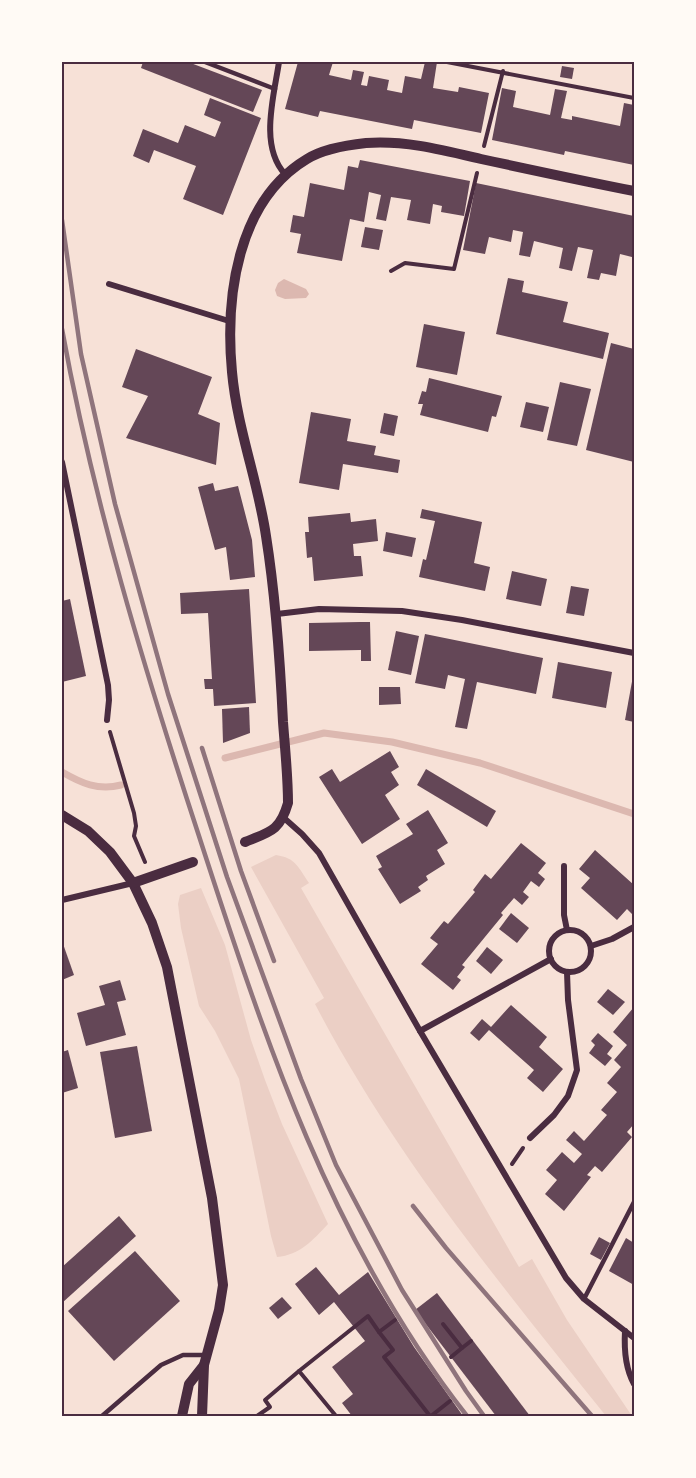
<svg xmlns="http://www.w3.org/2000/svg" width="696" height="1478" font-family="Arial,sans-serif">
  <style>
    .green { fill: #ebcfc5 }
    .water { fill: #dcb8b0 }
    .lines { fill: none; stroke-linecap: round; stroke-linejoin: round }
    .stream { stroke: #dcb8b0; stroke-width: 7 }
    .building { fill: #644757 }
    .path { stroke: #4a2c40; stroke-width: 4 }
    .service { stroke: #4a2c40; stroke-width: 4.5 }
    .minor { stroke: #4a2c40; stroke-width: 6 }
    .tertiary { stroke: #4a2c40; stroke-width: 10 }
    .rail { stroke: #8f747c; stroke-width: 4.5 }
    .neatline { fill: none; stroke: #4a2c40; stroke-width: 2 }
  </style>
  <rect width="100%" height="100%" fill="#f7e1d7"/>
  <g class="green">
    <path d="M276,855C296,858 298,867 309,883L301,888L519,1267L532,1259L567,1320L632,1416H606C501,1285 393,1154 315,1004L324,998L251,867Z"/>
    <path d="M201,888L225,945L251,1040L265,1080L282,1124L328,1224C313,1240 300,1255 277,1257L271,1236L239,1079L215,1031L199,1006L181,928L178,904L180,895Z"/>
  </g>
  <polygon class="water" points="284,279 306,289 309,294 306,298 285,299 277,296 275,290 278,283"/>
  <g class="lines">
    <g class="stream">
      <polyline points="225,758 324,733 392,742 480,763 634,814"/>
      <path d="M62,772C81,783 98,791 121,785"/>
    </g>
  </g>
  <g class="building">
    <polygon points="143,62 188,62 262,90 253,112 141,68"/>
    <polygon points="298,62 333,62 329,75 351,80 353,70 364,72 361,85 367,86 369,76 389,80 387,90 402,93 405,76 421,79 425,62 437,62 433,88 458,92 459,87 489,93 481,133 414,120 412,129 320,111 318,117 285,109"/>
    <polygon points="562,66 574,68 572,79 560,77"/>
    <polygon points="502,88 516,91 513,107 550,115 555,89 567,91 561,118 572,120 572,116 620,126 624,103 634,105 633,128 634,129 634,165 565,151 564,155 492,140"/>
    <polygon points="210,98 261,118 223,215 183,199 196,166 154,150 149,163 133,156 143,129 178,143 185,125 215,137 221,122 204,115"/>
    <polygon points="360,160 470,181 464,216 441,212 442,206 433,204 430,224 407,220 411,200 391,197 386,221 376,219 381,195 369,192 364,222 350,219 342,261 297,253 301,234 290,232 293,215 304,217 310,183 344,190 348,166 358,168"/>
    <polygon points="476,183 634,216 634,252 633,252 632,257 620,254 616,276 601,273 599,280 587,278 593,250 578,247 572,271 559,268 563,248 534,241 530,257 519,255 523,232 513,230 511,242 489,237 485,254 463,250"/>
    <polygon points="365,227 383,230 379,250 361,247"/>
    <polygon points="508,278 524,281 522,292 568,302 563,322 609,333 603,359 496,334"/>
    <polygon points="424,324 465,332 457,375 416,367"/>
    <polygon points="611,343 634,349 634,462 586,450"/>
    <polygon points="136,349 212,377 198,414 220,423 216,465 126,438 148,396 122,387"/>
    <polygon points="429,378 502,396 496,417 492,416 488,432 420,415 423,404 418,404 422,391 426,392"/>
    <polygon points="560,382 591,389 577,446 547,440"/>
    <polygon points="526,402 549,407 543,432 520,427"/>
    <polygon points="311,412 351,419 347,441 376,446 374,455 400,460 398,473 343,464 339,490 299,483"/>
    <polygon points="384,413 398,416 394,436 380,433"/>
    <polygon points="213,483 215,491 238,486 252,540 255,577 230,580 226,547 215,550 198,487"/>
    <polygon points="422,509 482,522 474,563 490,567 485,591 419,577 423,559 426,560 435,521 420,518"/>
    <polygon points="350,513 351,522 376,519 378,541 353,544 354,556 361,556 363,576 314,581 312,557 307,558 305,532 309,532 308,517"/>
    <polygon points="386,532 416,538 412,557 383,551"/>
    <polygon points="512,571 547,579 541,606 506,599"/>
    <polygon points="571,586 589,589 584,616 566,613"/>
    <polygon points="249,589 256,703 214,706 213,689 205,689 204,679 212,679 208,613 181,614 180,593"/>
    <polygon points="70,599 86,676 62,682 62,601"/>
    <polygon points="360,622 370,622 371,661 361,661 361,650 309,651 309,623"/>
    <polygon points="396,631 419,636 411,675 388,670"/>
    <polygon points="425,634 543,658 536,694 477,682 467,729 455,727 465,679 448,675 445,689 415,683"/>
    <polygon points="558,662 612,672 606,708 552,698"/>
    <polygon points="633,676 634,677 634,722 625,720"/>
    <polygon points="379,687 400,687 401,704 379,705"/>
    <polygon points="249,707 250,733 223,743 222,709"/>
    <polygon points="390,751 399,767 391,772 399,785 385,795 400,819 362,844 319,777 332,769 340,782"/>
    <polygon points="426,769 496,811 487,827 417,785"/>
    <polygon points="428,810 448,843 437,850 445,864 426,876 428,880 418,887 421,891 400,904 378,869 382,867 376,856 413,834 406,824"/>
    <polygon points="521,843 546,863 538,873 545,879 539,887 531,881 523,892 529,897 522,905 514,898 501,913 503,915 462,965 465,967 457,977 461,980 453,990 421,964 438,944 430,938 444,921 448,924 475,892 473,890 485,874 491,879"/>
    <polygon points="595,850 634,885 634,916 627,909 617,920 581,888 590,878 579,869"/>
    <polygon points="511,913 529,928 517,943 499,929"/>
    <polygon points="62,941 74,975 62,980"/>
    <polygon points="487,947 503,960 491,974 476,961"/>
    <polygon points="120,980 126,1000 117,1002 126,1035 86,1046 77,1013 105,1005 99,986"/>
    <polygon points="608,989 625,1002 613,1015 597,1002"/>
    <polygon points="511,1005 547,1037 539,1047 563,1069 543,1092 527,1078 534,1070 489,1030 479,1041 470,1033 482,1019 491,1027"/>
    <polygon points="634,1007 634,1124 627,1132 632,1137 602,1172 595,1166 587,1175 591,1177 564,1211 545,1194 557,1180 546,1170 562,1152 574,1163 582,1154 566,1140 574,1131 584,1141 607,1115 601,1110 617,1092 607,1083 621,1067 614,1060 627,1045 613,1032"/>
    <polygon points="598,1033 613,1046 607,1054 612,1058 605,1066 589,1053 595,1045 591,1041"/>
    <polygon points="137,1046 152,1131 115,1138 100,1052"/>
    <polygon points="68,1050 78,1088 62,1093 62,1052"/>
    <polygon points="119,1216 136,1236 62,1303 62,1267"/>
    <polygon points="599,1237 610,1243 601,1260 590,1254"/>
    <polygon points="626,1238 634,1243 634,1285 609,1271"/>
    <polygon points="135,1251 180,1301 114,1361 68,1311"/>
    <polygon points="316,1267 339,1295 368,1272 414,1347 463,1416 352,1416 342,1403 353,1394 332,1367 365,1341 334,1302 319,1315 295,1284"/>
    <polygon points="437,1293 530,1416 496,1416 415,1310"/>
    <polygon points="282,1297 292,1308 278,1319 269,1308"/>
  </g>
  <g class="lines">
    <g class="path">
      <polyline points="447,62 634,98"/>
      <polyline points="484,146 503,71"/>
      <polyline points="391,271 405,263 454,269 477,173"/>
      <polyline points="110,732 134,813 136,826 134,836 145,862"/>
      <polyline points="512,1164 523,1148"/>
      <polyline points="395,1320 379,1332 393,1350 384,1357 430,1416"/>
      <polyline points="443,1324 462,1348 471,1341"/>
      <polyline points="451,1357 462,1348"/>
      <polyline points="257,1416 270,1407 265,1400 299,1371"/>
      <polyline points="336,1416 299,1371 368,1316 379,1332"/>
      <polyline points="431,1416 450,1401"/>
    </g>
    <g class="service">
      <polyline points="205,62 275,89"/>
      <polyline points="584,1299 634,1202"/>
      <polyline points="102,1416 161,1365 183,1355 206,1355"/>
    </g>
    <g class="minor">
      <path d="M279,62C274,96 259,146 285,174"/>
      <polyline points="109,284 229,321"/>
      <polyline points="62,462 108,685 109,700 107,720"/>
      <polyline points="277,614 319,609 402,611 462,620 634,653"/>
      <polyline points="284,818 302,834 319,853 420,1031 566,1278 584,1299 634,1338"/>
      <polyline points="564,866 564,915 567,930"/>
      <polyline points="62,900 133,883"/>
      <circle cx="570" cy="951" r="21"/>
      <polyline points="591,946 612,939 634,927"/>
      <polyline points="420,1031 551,959"/>
      <polyline points="530,1138 554,1115 568,1096 577,1070 568,1000 567,972"/>
      <path d="M625,1331C624,1349 625,1368 634,1384"/>
    </g>
    <g class="tertiary">
      <polyline points="62,815 88,831 110,852 133,883 152,923 167,967 212,1198 223,1285 219,1310 204,1365 202,1416"/>
      <path d="M245,842C270,832 280,831 288,803C288,776 285,749 283,722C280,659 276,599 266,536C258,481 237,428 232,372C225,297 237,201 307,159C323,149 347,145 366,143C405,140 443,150 481,159C532,170 583,181 634,191"/>
      <polyline points="133,883 193,862"/>
      <polyline points="182,1416 189,1384 204,1365"/>
    </g>
    <g class="rail">
      <polyline points="62,220 81,354 115,504 168,694 227,877 301,1079 336,1165 402,1290 466,1391 484,1416"/>
      <path d="M62,329C93,500 144,668 198,833C265,1040 331,1243 467,1416"/>
      <polyline points="202,748 241,871 274,961"/>
      <polyline points="413,1206 446,1248 592,1416"/>
    </g>
  </g>
  <rect width="696" height="1478" fill="none" stroke="#fffaf5" stroke-width="126"/>
  <rect x="63" y="63" width="570" height="1352" class="neatline"/>
</svg>
